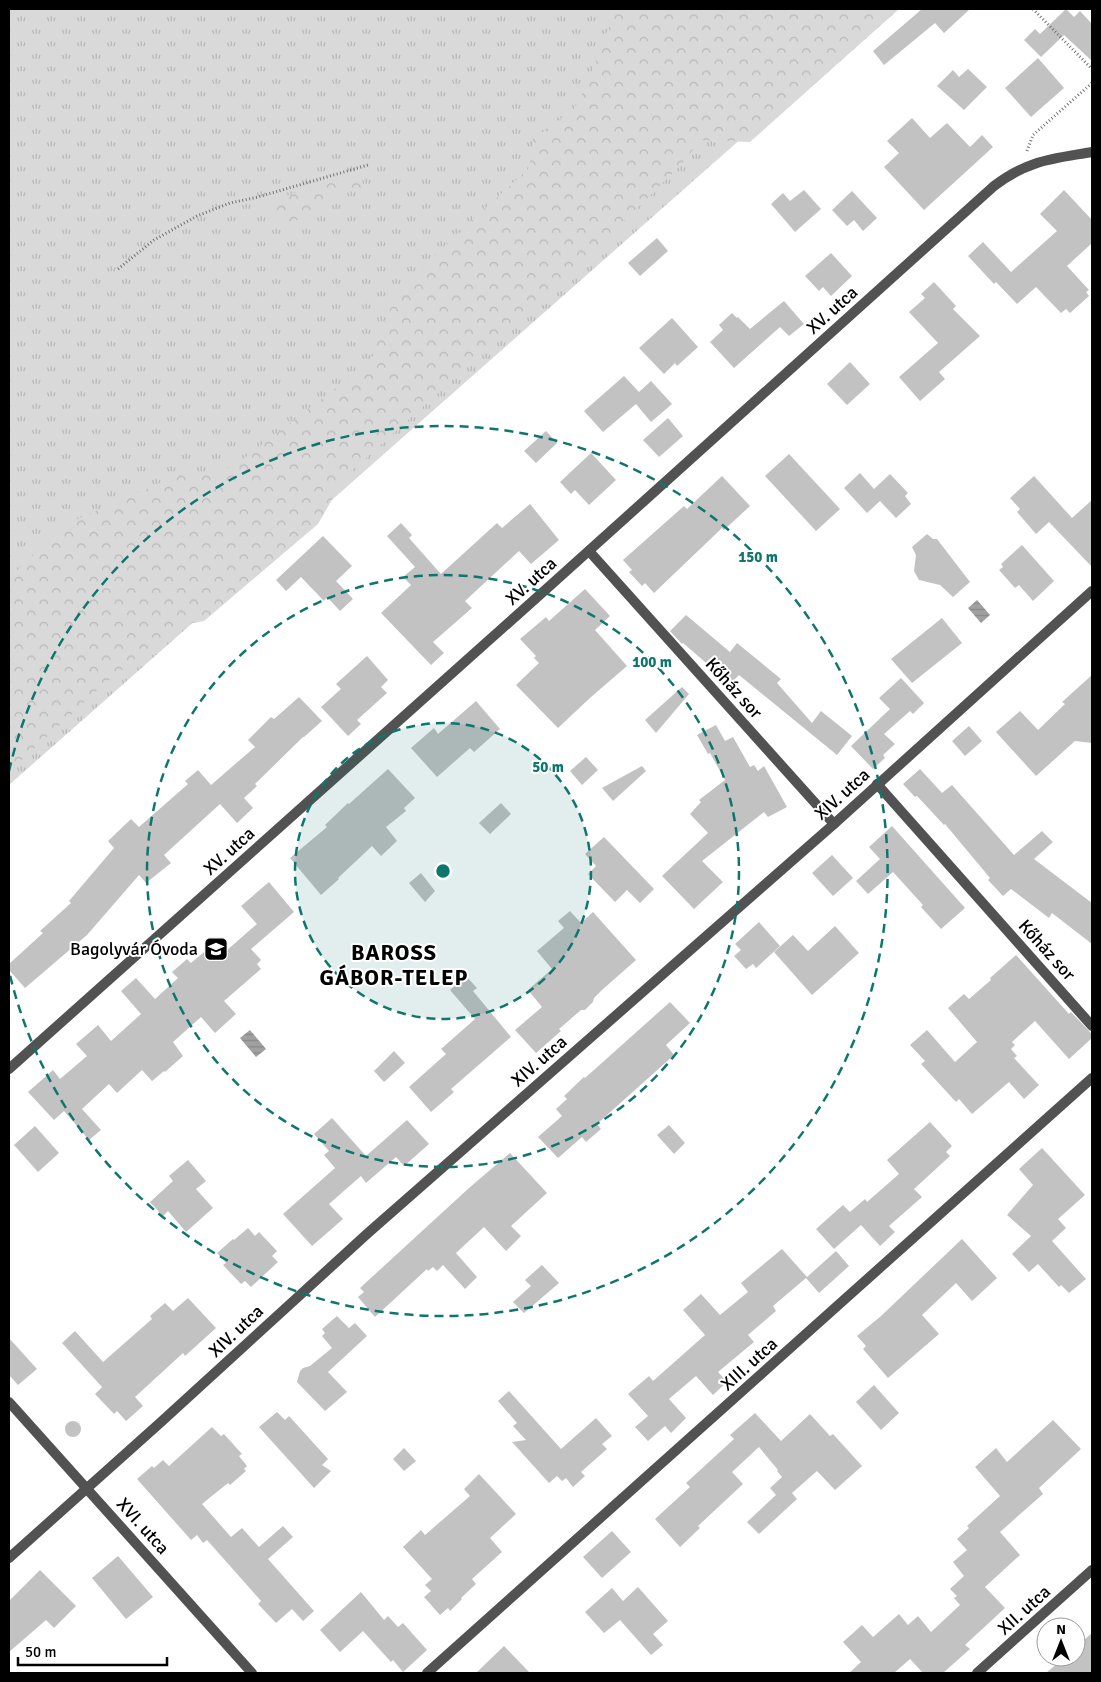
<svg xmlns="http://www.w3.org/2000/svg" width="1101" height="1682" font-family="Signika,sans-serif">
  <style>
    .grass { fill: url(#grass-tufts) }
    .forest { fill: url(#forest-crowns) }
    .water { fill: url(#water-rules) }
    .building { fill: #c2c2c2 }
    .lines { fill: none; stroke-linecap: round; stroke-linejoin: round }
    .path { stroke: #747474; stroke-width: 3; stroke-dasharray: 1 2.5; stroke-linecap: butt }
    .minor { stroke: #525252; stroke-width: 10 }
    .tertiary { stroke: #525252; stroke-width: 10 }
    .ring { fill: none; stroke: #0f766e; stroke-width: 2.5; stroke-dasharray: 9 6 }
    .labels { text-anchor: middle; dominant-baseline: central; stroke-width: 4; stroke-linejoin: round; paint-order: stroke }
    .street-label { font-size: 18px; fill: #000; stroke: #fff }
    .poi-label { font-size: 18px; fill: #000; stroke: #fff; text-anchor: end }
    .district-label { font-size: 22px; font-weight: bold; letter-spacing: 1px; fill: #000; stroke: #fff }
    .centre { fill: #0f766e; stroke: #fff; stroke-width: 2.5 }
    .ring-label { font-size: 15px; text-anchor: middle; font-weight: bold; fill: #0f766e; stroke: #fff; stroke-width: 4; stroke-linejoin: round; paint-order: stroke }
  </style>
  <defs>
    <pattern id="grass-tufts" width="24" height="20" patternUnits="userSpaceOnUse" patternTransform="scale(1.25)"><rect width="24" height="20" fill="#d9d9d9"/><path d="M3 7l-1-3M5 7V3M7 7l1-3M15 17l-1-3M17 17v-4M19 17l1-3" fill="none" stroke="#b8b8b8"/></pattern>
    <pattern id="forest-crowns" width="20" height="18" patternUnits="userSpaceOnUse" patternTransform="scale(1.25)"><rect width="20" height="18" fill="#d9d9d9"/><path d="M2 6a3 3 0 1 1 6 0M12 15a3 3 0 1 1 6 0" fill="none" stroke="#b8b8b8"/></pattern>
    <pattern id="water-rules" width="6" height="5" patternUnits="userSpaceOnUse" patternTransform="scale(1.25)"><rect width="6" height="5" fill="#a0a0a0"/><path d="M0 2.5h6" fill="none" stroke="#888"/></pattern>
  </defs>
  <rect width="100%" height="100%" fill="#fff"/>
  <polygon class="grass" points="9,9 888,9 9,785"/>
  <g class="forest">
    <polygon points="617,9 899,9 750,142 701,140 679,167 576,268 345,477 318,524 204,621 175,626 100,688 9,772 9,578 68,523 187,471 216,475 246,457 368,363 399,288 529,168 533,139 574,109 590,78 604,38"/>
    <polygon points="362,176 363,188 325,199 310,213 288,225 280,223 267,215 268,202 343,177"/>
  </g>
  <g class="water">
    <polygon points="977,600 990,615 981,623 968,608"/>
    <polygon points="250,1030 266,1049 256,1057 240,1038"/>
  </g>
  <g class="building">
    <polygon points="922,9 970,9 944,33 935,23 884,65 873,51"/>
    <polygon points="1066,9 1074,17 1080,11 1092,24 1092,61 1064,35 1041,57 1024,40 1035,29 1040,34"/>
    <polygon points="1038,58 1064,88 1031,117 1005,88"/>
    <polygon points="968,69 987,87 964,110 937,86 953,70 959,77"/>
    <polygon points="912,118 930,138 947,123 970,147 982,135 993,147 924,210 884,167 899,153 887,141"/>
    <polygon points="804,190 821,209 795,232 771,204 783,193 790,201"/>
    <polygon points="1064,190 1092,220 1092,243 1067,266 1089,290 1086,292 1089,296 1070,313 1066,309 1061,313 1036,287 1017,304 996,282 994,284 968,256 983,242 1011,272 1057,231 1040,214"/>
    <polygon points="852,191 877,218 863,231 854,220 847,226 832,210"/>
    <polygon points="657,238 668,251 640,276 628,263"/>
    <polygon points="831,253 852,276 831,296 823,287 819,291 805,276"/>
    <polygon points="934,282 956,306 953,309 980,336 939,372 945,379 920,401 899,377 938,343 909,312 925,298 921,294"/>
    <polygon points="784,301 804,324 789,336 780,327 734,368 710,342 723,330 719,325 732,313 737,318 738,317 750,329"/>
    <polygon points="672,318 698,347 677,366 675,363 664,374 639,348"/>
    <polygon points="850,362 870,384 847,405 827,384"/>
    <polygon points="624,376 639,392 651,381 672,404 651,422 636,404 603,432 584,411"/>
    <polygon points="668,418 683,436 659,457 643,440"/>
    <polygon points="546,431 557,443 536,463 524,451"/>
    <polygon points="591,453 616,480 589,505 575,490 571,494 560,482"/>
    <polygon points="789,454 840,509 816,531 765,476"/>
    <polygon points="860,473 874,489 890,474 908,493 905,496 911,504 896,518 880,501 867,513 844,488"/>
    <polygon points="722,476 750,506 724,530 722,528 654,593 645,583 642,586 629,572 632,570 623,560 684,506 687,509"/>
    <polygon points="1034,476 1072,518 1092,500 1092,567 1049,522 1036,534 1017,512 1020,509 1010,498"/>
    <polygon points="530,504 559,540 531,564 519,551 465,601 472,608 433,642 444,653 431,665 381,613 411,585 403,577 415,567 387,536 401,523 412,535 409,538 441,574 497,523 502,528"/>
    <polygon points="927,534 933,539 937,539 970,582 953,597 940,585 919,580 914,571 916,555 912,547"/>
    <polygon points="323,536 352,566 336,581 353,599 340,611 327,597 324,601 301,577 286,591 276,580"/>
    <polygon points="1022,545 1054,581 1033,601 1019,585 1015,588 999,570 1003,567 1001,564"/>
    <polygon points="585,589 610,616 595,630 627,666 591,697 558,728 516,685 539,663 534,658 536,656 520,639 546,617 549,621"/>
    <polygon points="686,615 730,652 737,643 781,679 777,683 812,723 821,711 852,736 837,755 739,675 732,682 713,666 712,668 683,643 682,644 670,631"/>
    <polygon points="942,618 962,643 912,683 891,659"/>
    <polygon points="367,656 388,680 381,687 387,693 357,720 361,724 348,736 321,707 341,689 336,684"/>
    <polygon points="1092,675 1092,743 1075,741 1036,776 996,732 1020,711 1038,730 1065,704 1062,702"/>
    <polygon points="901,678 924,703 913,714 910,711 884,734 895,744 883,755 885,758 873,769 851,746 890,709 879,698"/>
    <polygon points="682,687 689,694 656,733 645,720"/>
    <polygon points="299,697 322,721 304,737 303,737 255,784 257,786 244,798 253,808 237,823 220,804 164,855 171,863 146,883 139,875 87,935 25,988 9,970 9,964 43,933 40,931 71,903 69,901 114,848 108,841 131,819 139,827 188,784 185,781 198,770 211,785 255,747 248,740 271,717 274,719"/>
    <polygon points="476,701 500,729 474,752 470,748 437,777 411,748 434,728 438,734"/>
    <polygon points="716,725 725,741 733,737 750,767 754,765 758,771 764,766 787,807 768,817 764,812 702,861 723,882 694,909 662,876 708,833 690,814 701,802 699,800 725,780 710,753 708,754 697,735"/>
    <polygon points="969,726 982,741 965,756 952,741"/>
    <polygon points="586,757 598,770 582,785 570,771"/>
    <polygon points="642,766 646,771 613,801 602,788"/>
    <polygon points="388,769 415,798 404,808 406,811 386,827 397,841 381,856 372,846 338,878 339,879 321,895 290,858 327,827 325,825 348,803 349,804"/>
    <polygon points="920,769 942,793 952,785 1014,855 1042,831 1053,842 1034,859 1092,903 1092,944 1052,913 1049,918 1011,889 1003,896 988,880 990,878 945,824 944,825 917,796 915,797 903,784"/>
    <polygon points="501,803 511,814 490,834 479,823"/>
    <polygon points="892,826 965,908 941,929 921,907 923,905 893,872 868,894 856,881 880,859 869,847"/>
    <polygon points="604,837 654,889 640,903 627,890 615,902 588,874 596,866 585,854"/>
    <polygon points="832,855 853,878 833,896 812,873"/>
    <polygon points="421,873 435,891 425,902 409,883"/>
    <polygon points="269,882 294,912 251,949 261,960 257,964 261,969 224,1001 236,1014 215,1033 201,1017 173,1042 183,1056 165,1072 164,1071 152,1081 142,1070 117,1093 109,1084 82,1109 101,1130 89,1140 64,1111 54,1120 28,1092 53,1070 60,1079 87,1056 76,1044 98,1025 111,1041 141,1014 121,991 136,978 155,999 178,978 172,972 187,959 191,963 217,941 226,951 257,924 241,906"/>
    <polygon points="570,911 581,923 593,912 636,960 602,990 594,998 593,1002 585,1010 581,1010 559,1029 561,1031 536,1053 515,1030 542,1007 528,990 552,969 537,951 564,928 558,921"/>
    <polygon points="759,922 780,946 756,968 753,964 746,969 734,956 741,950 735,944"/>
    <polygon points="835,926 859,953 812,995 774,952 793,935 808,951"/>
    <polygon points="1016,955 1069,1014 1071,1012 1090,1032 1092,1035 1092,1038 1069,1059 1035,1021 1012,1042 1015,1045 1011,1049 1017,1056 1014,1058 1039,1085 1024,1099 1009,1082 972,1114 959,1099 956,1102 921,1064 925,1061 910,1045 927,1030 955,1062 977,1042 948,1008 964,994 969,999 991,980 990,978"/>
    <polygon points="466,976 477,988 473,991 511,1037 451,1089 454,1092 431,1112 409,1087 446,1054 441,1049 475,1019 450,990"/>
    <polygon points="670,1002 690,1023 666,1045 674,1055 597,1124 601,1129 586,1142 582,1137 558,1158 538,1137 562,1116 556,1109 567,1099 564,1096 584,1077 585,1078"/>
    <polygon points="394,1051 405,1063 384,1082 374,1071"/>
    <polygon points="332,1118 366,1156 407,1120 429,1144 404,1166 396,1157 366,1183 361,1176 329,1204 343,1219 312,1246 283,1214 335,1168 324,1155 329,1151 314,1134"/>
    <polygon points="930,1122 952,1146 946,1152 950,1156 914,1189 922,1197 889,1226 895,1232 880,1246 861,1225 834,1249 816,1229 843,1205 850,1212 865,1199 867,1202 899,1174 887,1160"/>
    <polygon points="669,1125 685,1143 674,1154 657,1135"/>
    <polygon points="35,1126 59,1153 38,1172 14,1145"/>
    <polygon points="1042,1148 1085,1195 1058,1219 1066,1228 1052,1241 1086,1279 1069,1293 1061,1285 1059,1287 1038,1264 1029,1272 1012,1254 1031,1236 1007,1215 1033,1185 1019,1169"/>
    <polygon points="510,1153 547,1193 511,1226 521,1236 506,1251 484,1227 456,1253 477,1277 465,1289 443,1265 437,1271 433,1267 428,1271 427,1269 375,1317 358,1297 364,1292 360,1288 469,1188"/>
    <polygon points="188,1160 206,1181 196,1189 213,1208 186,1232 168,1211 163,1216 150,1202 173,1181 169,1176"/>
    <polygon points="248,1228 255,1236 259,1232 277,1251 272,1256 278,1262 251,1287 245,1281 241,1284 223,1265 226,1263 217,1253 233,1239 234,1240"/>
    <polygon points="962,1239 997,1278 972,1301 956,1283 922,1315 939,1334 888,1378 863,1349 866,1346 857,1336 881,1316"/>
    <polygon points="782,1249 807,1277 836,1251 849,1266 819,1293 806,1278 773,1306 776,1311 748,1335 754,1342 718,1372 727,1382 713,1395 696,1376 669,1399 686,1418 671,1433 665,1426 648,1441 635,1427 648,1416 628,1394 649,1376 653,1381 705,1335 683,1310 701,1294 720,1315 748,1292 741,1283"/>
    <polygon points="542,1265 559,1283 524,1313 513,1302 531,1286 525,1280"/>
    <polygon points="188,1298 216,1328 185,1356 183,1353 135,1397 143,1406 126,1421 117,1411 114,1414 95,1394 102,1387 62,1343 75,1331 103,1362 152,1319 150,1316 165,1303 173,1311"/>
    <polygon points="337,1316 349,1328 355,1323 367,1336 328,1372 347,1392 325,1411 297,1382 300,1371 303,1368 310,1366 332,1348 322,1336 325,1333 322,1329"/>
    <polygon points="9,1338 37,1369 18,1385 9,1375"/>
    <polygon points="874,1385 899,1413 881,1430 856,1402"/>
    <polygon points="509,1391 561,1449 596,1418 612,1436 602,1444 607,1449 581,1472 585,1476 573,1487 566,1478 562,1481 557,1476 549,1483 512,1442 526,1440 513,1426 517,1423 498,1401"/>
    <polygon points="277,1412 285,1420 289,1416 328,1459 322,1465 331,1471 314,1488 259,1427"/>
    <polygon points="755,1413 781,1441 810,1414 830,1436 833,1434 862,1466 835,1490 817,1471 792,1493 797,1499 759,1534 747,1522 776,1495 770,1488 782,1477 777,1471 778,1470 759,1447 732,1472 743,1484 698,1526 700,1528 680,1547 655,1519 690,1487 686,1483 734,1439 730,1435"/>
    <polygon points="1053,1420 1081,1449 1039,1488 1043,1494 1000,1532 1020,1555 985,1587 1005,1608 965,1645 970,1649 943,1673 923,1673 910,1659 894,1673 849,1673 861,1662 843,1642 862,1625 873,1637 899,1614 908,1625 918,1616 931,1632 960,1605 954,1598 957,1596 950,1589 964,1576 953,1562 967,1550 957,1539 969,1528 967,1526 1000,1496 975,1467 996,1448 1007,1462"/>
    <circle cx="73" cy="1429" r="8"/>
    <polygon points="212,1427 221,1436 224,1434 242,1454 239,1456 247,1466 244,1469 246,1471 230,1485 228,1483 202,1504 231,1537 242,1528 259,1547 283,1526 293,1537 268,1559 314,1611 303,1621 292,1609 276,1623 258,1604 261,1601 207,1540 203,1543 197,1535 191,1540 137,1479 152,1466 154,1468 163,1460 169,1466"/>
    <polygon points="404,1448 416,1461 404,1471 393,1459"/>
    <polygon points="479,1474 516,1514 490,1538 502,1552 472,1579 476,1584 461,1598 462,1599 450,1611 448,1608 440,1615 424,1597 431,1591 425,1585 432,1579 403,1547 421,1530 425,1535 470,1496 464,1489"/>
    <polygon points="612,1531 631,1552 602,1578 583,1557"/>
    <polygon points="118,1556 153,1597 126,1619 92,1578"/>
    <polygon points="40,1570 76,1606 54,1628 46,1620 9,1652 9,1601"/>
    <polygon points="638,1587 668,1621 653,1634 663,1645 651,1655 620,1620 604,1633 585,1612 612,1588 623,1601"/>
    <polygon points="361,1592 384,1620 388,1616 398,1627 403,1623 427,1650 403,1672 393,1660 391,1662 363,1631 340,1652 320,1630"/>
    <polygon points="1092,1633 1092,1673 1046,1673 1065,1657 1076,1657 1076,1647"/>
    <polygon points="504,1646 530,1673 476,1673"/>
  </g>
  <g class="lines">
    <g class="path">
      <polyline points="1033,9 1092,69"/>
      <polyline points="1027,151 1033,135 1092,83"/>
      <polyline points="118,269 154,240 197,216 230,203 258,197 368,165"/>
    </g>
    <g class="minor">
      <polyline points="589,551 834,824"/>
      <polyline points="877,784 1092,1026"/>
      <path d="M9,1069L553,583L994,186C1028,160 1052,159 1092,152"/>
      <polyline points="9,1402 252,1673"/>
      <polyline points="9,1558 161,1422 368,1233 834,824 1092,591"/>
      <polyline points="977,1673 1092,1570"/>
    </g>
    <polyline class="tertiary" points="427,1673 1092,1078"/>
  </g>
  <circle cx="443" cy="871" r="148" fill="#0f766e" fill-opacity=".12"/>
  <g class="ring">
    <circle cx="443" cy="871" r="148"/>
    <circle cx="443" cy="871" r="296"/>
    <path d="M9 771A445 445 0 1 1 9 971"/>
  </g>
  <defs>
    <g id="school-square" transform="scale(1.25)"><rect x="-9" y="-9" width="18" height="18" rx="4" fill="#000" stroke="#fff"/><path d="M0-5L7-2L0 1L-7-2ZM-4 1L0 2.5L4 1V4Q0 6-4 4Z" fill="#fff"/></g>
  </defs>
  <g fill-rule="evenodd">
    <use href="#school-square" x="216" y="949"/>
  </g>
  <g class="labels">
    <g class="street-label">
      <text transform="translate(832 310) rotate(-42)">XV. utca</text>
      <text transform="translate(531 581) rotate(-42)">XV. utca</text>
      <text transform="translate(734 688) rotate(48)">Kőház sor</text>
      <text transform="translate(842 794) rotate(-42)">XIV. utca</text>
      <text transform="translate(229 851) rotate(-42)">XV. utca</text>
      <text transform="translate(1047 950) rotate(48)">Kőház sor</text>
      <text transform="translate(539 1061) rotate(-41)">XIV. utca</text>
      <text transform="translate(236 1331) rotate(-43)">XIV. utca</text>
      <text transform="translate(749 1364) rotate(-42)">XIII. utca</text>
      <text transform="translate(143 1526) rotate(48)">XVI. utca</text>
      <text transform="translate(1024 1610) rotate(-42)">XII. utca</text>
    </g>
    <g class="poi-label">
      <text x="198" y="949">Bagolyvár Óvoda</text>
    </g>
    <g class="district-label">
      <text x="394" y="952">BAROSS<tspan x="394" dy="25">GÁBOR-TELEP</tspan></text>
    </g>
  </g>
  <circle cx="443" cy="871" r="8" class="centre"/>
  <g class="ring-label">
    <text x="758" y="562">150 m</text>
    <text x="652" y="667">100 m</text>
    <text x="548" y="772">50 m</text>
  </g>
  <rect width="1101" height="1682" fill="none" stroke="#000000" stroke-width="20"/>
  <g transform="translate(1061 1642)"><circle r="24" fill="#ffffff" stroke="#999999"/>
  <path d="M0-4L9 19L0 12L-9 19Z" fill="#000000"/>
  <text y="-8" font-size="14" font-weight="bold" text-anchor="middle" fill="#000000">N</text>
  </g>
  <path d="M18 1657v8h149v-8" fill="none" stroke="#000000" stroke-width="2.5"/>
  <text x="25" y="1657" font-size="15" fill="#000000" stroke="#ffffff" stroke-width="4" paint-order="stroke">50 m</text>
</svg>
